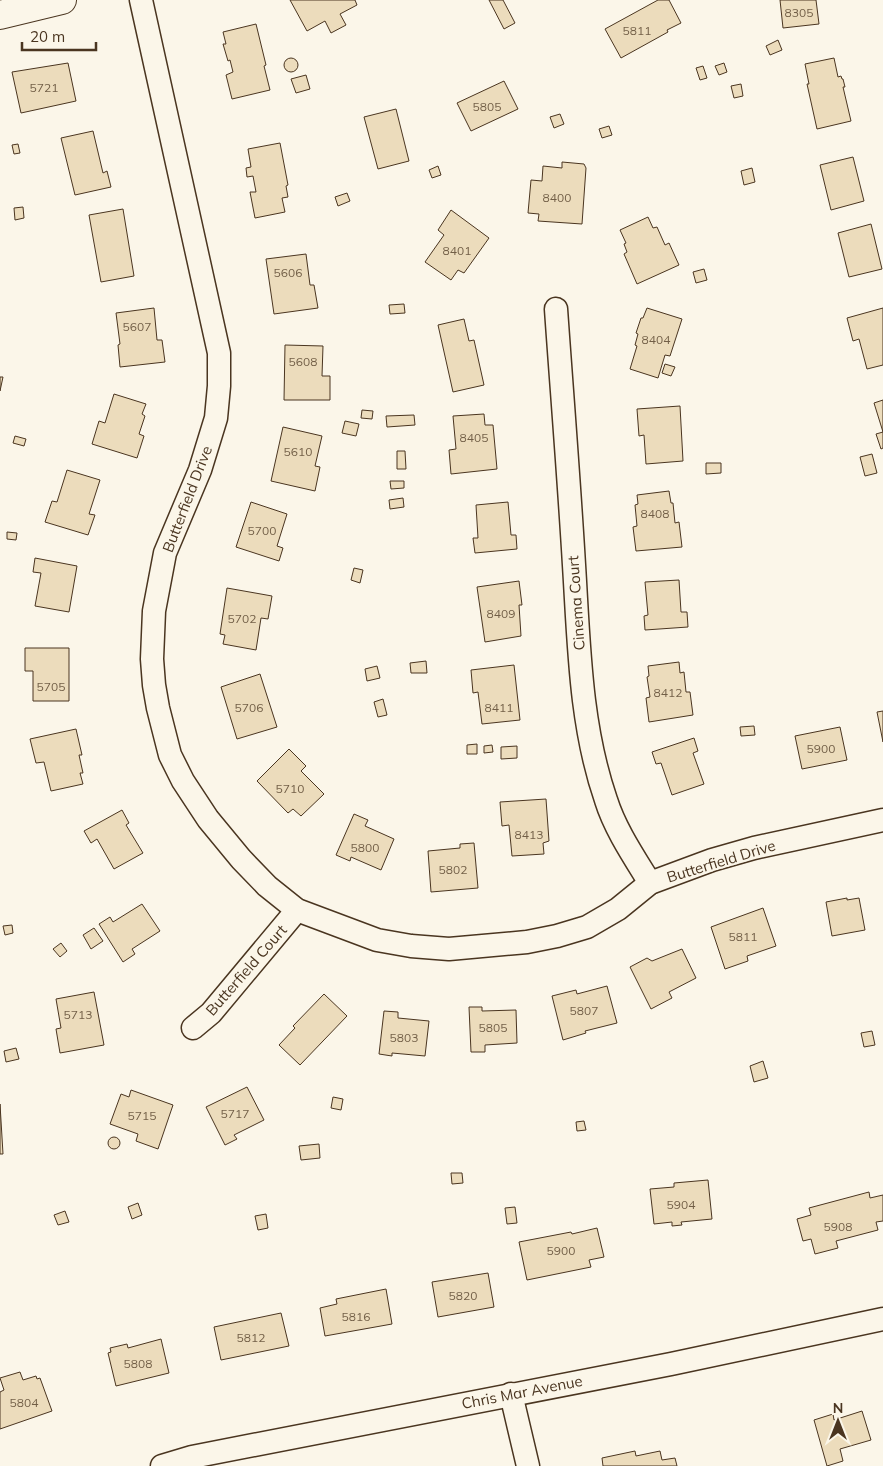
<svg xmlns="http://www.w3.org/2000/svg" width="883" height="1466" font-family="Mulish,sans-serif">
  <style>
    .building { fill: #ecdcbc; stroke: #4a3520 }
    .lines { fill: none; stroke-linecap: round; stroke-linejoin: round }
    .minor-casing { stroke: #4a3520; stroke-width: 25 }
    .tertiary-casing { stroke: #4a3520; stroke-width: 30 }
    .minor { stroke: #fbf6e9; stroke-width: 22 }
    .tertiary { stroke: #fbf6e9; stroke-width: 28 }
    .labels { text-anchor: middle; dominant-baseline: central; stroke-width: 4; stroke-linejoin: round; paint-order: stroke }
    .number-label { font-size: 12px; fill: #725f47 }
    .street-label { font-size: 15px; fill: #4a3520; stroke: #fbf6e9 }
  </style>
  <rect width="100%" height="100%" fill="#fbf6e9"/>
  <g class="building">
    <polygon points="290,0 355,0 357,5 340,14 346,25 331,33 325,21 307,31"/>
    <polygon points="489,0 503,0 515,23 504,29"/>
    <polygon points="658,0 669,0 681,23 667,30 668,32 621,58 605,29"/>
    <polygon points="780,0 816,0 819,24 783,28"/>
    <polygon points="256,24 266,65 264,66 270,90 232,99 226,75 233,72 230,60 228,61 223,44 226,44 223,32"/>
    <polygon points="778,40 782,50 770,55 766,46"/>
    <circle cx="291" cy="65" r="7"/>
    <polygon points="834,58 838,77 841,76 842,79 843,79 845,87 843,87 851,121 817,129 807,84 809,84 805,64"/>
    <polygon points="68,63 76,101 21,113 12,72"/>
    <polygon points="724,63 727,72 719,75 715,66"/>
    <polygon points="703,66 707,78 700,80 696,68"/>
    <polygon points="306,75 310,89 296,93 291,79"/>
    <polygon points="504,81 518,109 471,131 457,103"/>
    <polygon points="741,84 743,96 734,98 731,86"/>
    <polygon points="396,109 409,161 378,169 364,117"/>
    <polygon points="560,114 564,124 554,128 550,117"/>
    <polygon points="609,126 612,135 602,138 599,129"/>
    <polygon points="93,131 103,173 107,171 111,187 75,195 61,138"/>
    <polygon points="280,143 288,185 286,186 288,197 282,198 285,212 255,218 250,192 256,192 253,176 247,177 246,168 251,167 248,149"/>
    <polygon points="18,144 20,153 14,154 12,145"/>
    <polygon points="853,157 864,201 831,210 820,165"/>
    <polygon points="562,162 584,164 586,168 582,224 538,221 539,214 528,213 531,180 542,181 543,166 562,168"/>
    <polygon points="438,166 441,175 432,178 429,170"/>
    <polygon points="752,168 755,182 744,185 741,171"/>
    <polygon points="347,193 350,201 338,206 335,197"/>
    <polygon points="23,207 24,218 15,220 14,208"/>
    <polygon points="123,209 134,276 101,282 89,215"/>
    <polygon points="451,210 489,238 464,273 458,270 451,280 425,262 444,235 438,230"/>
    <polygon points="648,217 653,228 657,227 665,245 669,243 679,265 637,284 624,254 627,252 624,244 626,243 620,230"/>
    <polygon points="871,224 882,269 849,277 838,233"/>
    <polygon points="306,254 310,285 314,285 318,308 274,314 266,259"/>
    <polygon points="704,269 707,280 696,283 693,272"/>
    <polygon points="404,304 405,313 390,314 389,305"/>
    <polygon points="154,308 157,340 162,340 165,362 120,367 118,345 120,344 116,313"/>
    <polygon points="647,308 682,319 670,356 665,355 658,378 630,369 637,346 635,345 638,334 636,333 641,318 643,318"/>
    <polygon points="883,308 883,365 867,369 859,339 853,341 847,318"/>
    <polygon points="464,319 469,341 474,340 484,385 453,392 438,325"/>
    <polygon points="285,345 323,346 322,376 330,376 330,400 284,400"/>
    <polygon points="665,364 675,367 671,376 662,373"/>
    <polygon points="0,377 3,377 0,391"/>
    <polygon points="114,394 146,404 142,414 145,416 139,434 144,436 137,458 92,444 99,421 105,423"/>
    <polygon points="883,400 883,432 874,403"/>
    <polygon points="680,406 683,461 646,464 644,435 639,436 637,409"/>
    <polygon points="362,410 373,411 372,419 361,418"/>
    <polygon points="484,414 485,425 493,425 497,469 451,474 449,450 456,449 453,416"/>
    <polygon points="414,415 415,425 387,427 386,416"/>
    <polygon points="345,421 359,424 356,436 342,433"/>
    <polygon points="283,427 322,436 315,466 320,467 315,491 271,481"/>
    <polygon points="883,432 883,448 881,449 876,434"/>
    <polygon points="15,436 26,439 24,446 13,443"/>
    <polygon points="397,451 405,451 406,469 397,469"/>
    <polygon points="872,454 877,473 865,476 860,457"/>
    <polygon points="706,463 721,463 721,473 706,474"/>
    <polygon points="67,470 100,480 89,514 95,515 88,535 45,522 52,501 57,502"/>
    <polygon points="390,481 404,481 404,488 391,489"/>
    <polygon points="669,491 671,503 673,503 675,523 679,522 682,547 636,551 633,527 637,526 635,505 638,504 637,495"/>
    <polygon points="403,498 404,507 390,509 389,500"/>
    <polygon points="251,502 287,514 277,546 283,548 279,561 236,547"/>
    <polygon points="508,502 511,535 516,535 517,549 475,553 473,538 478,538 476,505"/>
    <polygon points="7,532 17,533 16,540 7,539"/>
    <polygon points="35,558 77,566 69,612 35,606 41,573 33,572"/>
    <polygon points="354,568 363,570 360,583 351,580"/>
    <polygon points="679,580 681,612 687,612 688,627 645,630 644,616 648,615 645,582"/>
    <polygon points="519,581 522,605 519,605 521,636 485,642 477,587"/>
    <polygon points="227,588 272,596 268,619 261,618 256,650 223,644 225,635 220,634"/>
    <polygon points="25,648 69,648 69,701 33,701 33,671 25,671"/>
    <polygon points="426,661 427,673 411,673 410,663"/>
    <polygon points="679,662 680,673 684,672 686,692 690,692 693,715 649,722 646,698 650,697 647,677 649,676 648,666"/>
    <polygon points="514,665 520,720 482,724 478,692 473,693 471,670"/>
    <polygon points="377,666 380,678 367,681 365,669"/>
    <polygon points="260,674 277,727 237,739 221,687"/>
    <polygon points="383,699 387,715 378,717 374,702"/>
    <polygon points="883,711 883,742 877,712"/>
    <polygon points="754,726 755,735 741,736 740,727"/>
    <polygon points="840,727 847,760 802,769 795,736"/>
    <polygon points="76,729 82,755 79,755 83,773 80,773 83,784 51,791 44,762 36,763 30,739"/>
    <polygon points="694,738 698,751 693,753 704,784 672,795 661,763 656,764 652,752"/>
    <polygon points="477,744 477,754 467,754 467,745"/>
    <polygon points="492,745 493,752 484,753 484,746"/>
    <polygon points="517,746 517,758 501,759 501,747"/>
    <polygon points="289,749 306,766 301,771 324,794 301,816 293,809 288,813 257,781"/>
    <polygon points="546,799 549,841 543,843 544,854 512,856 509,825 502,826 500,802"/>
    <polygon points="122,810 129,823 126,825 143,853 114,869 97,839 91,843 84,831"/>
    <polygon points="354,814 368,820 365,826 394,839 381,870 351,857 350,861 336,855"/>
    <polygon points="474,843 478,888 431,892 428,851 460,848 460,844"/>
    <polygon points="847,898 847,900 859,898 865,930 832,936 826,902"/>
    <polygon points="142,904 160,931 132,949 135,954 123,962 99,924 110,917 113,922"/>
    <polygon points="763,908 776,946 747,956 748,961 725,969 711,927"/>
    <polygon points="12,925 13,933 5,935 3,926"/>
    <polygon points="94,928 103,941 91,949 83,935"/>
    <polygon points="61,943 67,951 60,957 53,949"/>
    <polygon points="682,949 696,978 669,992 672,998 651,1009 630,967 647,958 652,961"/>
    <polygon points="607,986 617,1023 585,1031 586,1033 563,1040 552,996 576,990 577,994"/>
    <polygon points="94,992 104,1045 60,1053 56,1029 61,1028 56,999"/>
    <polygon points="324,994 347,1016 300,1065 279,1045 295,1028 293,1026"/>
    <polygon points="469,1007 482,1007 482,1011 516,1010 517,1043 485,1045 485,1052 471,1052"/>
    <polygon points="384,1011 398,1012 398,1018 429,1021 425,1056 392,1053 392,1056 379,1054"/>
    <polygon points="872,1031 875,1045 864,1047 861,1033"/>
    <polygon points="16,1048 19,1059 6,1062 4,1051"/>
    <polygon points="763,1061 768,1078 754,1082 750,1066"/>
    <polygon points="247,1087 264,1120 234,1135 237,1139 225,1145 206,1107"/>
    <polygon points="131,1090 173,1105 158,1149 136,1141 138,1134 110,1124 121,1094 129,1097"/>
    <polygon points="333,1097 343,1099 341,1110 331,1108"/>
    <polygon points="0,1104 3,1154 0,1154"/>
    <polygon points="584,1121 586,1130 577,1131 576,1122"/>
    <circle cx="114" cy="1143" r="6"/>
    <polygon points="319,1144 320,1158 301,1160 299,1146"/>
    <polygon points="451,1173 462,1173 463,1183 452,1184"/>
    <polygon points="708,1180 712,1219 681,1222 682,1225 672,1226 672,1222 654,1224 650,1189 674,1187 674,1183"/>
    <polygon points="869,1192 870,1198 883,1195 883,1221 876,1222 878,1230 836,1241 838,1248 815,1254 811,1239 803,1241 797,1219 811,1215 809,1208"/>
    <polygon points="138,1203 142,1215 132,1219 128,1207"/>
    <polygon points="515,1207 517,1223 507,1224 505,1208"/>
    <polygon points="65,1211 69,1222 58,1225 54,1215"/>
    <polygon points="266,1214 268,1228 258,1230 255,1216"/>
    <polygon points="597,1228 604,1257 589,1260 591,1267 527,1280 519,1242 571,1232 572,1234"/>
    <polygon points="488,1273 494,1307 438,1317 432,1282"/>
    <polygon points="386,1289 392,1324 325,1336 320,1308 337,1304 336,1299"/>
    <polygon points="281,1313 289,1346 221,1360 214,1327"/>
    <polygon points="161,1339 169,1373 116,1386 108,1353 111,1352 110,1348 127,1344 128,1348"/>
    <polygon points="20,1372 23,1380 36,1376 37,1379 40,1378 52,1411 0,1429 0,1392 4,1390 0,1378"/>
    <polygon points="862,1411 871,1440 840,1449 843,1461 827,1466 814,1420 833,1414 834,1420"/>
    <polygon points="635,1451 636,1456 660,1451 662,1460 675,1458 677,1466 603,1466 602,1458"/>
  </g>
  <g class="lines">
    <g class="minor-casing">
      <g id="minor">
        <polyline points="141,0 219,353 219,386 216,418 200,470 165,553 154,611 152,659 154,685 158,708 170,755 183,781 208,819 241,859 267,886 297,910 377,940 411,946 449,949 527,942 557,936 587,927 618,909 650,883 712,860 754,848 883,820"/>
        <path d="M556,309C562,394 569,480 574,565C579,644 580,725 606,800C615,829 634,857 650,883"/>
        <polyline points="193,1028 211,1013 297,910"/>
        <polyline points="511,1394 528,1466"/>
        <polyline points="162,1466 192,1457 671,1364 883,1319"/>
      </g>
    </g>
    <g class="tertiary-casing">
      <polyline id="tertiary" points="0,15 62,0"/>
    </g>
    <use href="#minor" class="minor"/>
    <use href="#tertiary" class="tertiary"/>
  </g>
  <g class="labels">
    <g class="number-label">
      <text x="799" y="12">8305</text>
      <text x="637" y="30">5811</text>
      <text x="44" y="87">5721</text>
      <text x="487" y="106">5805</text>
      <text x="557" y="197">8400</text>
      <text x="457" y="250">8401</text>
      <text x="288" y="272">5606</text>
      <text x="137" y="326">5607</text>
      <text x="656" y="339">8404</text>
      <text x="303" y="361">5608</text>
      <text x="474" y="437">8405</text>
      <text x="298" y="451">5610</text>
      <text x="655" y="513">8408</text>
      <text x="262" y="530">5700</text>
      <text x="501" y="613">8409</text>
      <text x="242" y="618">5702</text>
      <text x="51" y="686">5705</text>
      <text x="668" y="692">8412</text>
      <text x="249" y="707">5706</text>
      <text x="499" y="707">8411</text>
      <text x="821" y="748">5900</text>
      <text x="290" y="788">5710</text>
      <text x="529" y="834">8413</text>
      <text x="365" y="847">5800</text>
      <text x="453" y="869">5802</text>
      <text x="743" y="936">5811</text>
      <text x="584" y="1010">5807</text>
      <text x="78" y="1014">5713</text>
      <text x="493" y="1027">5805</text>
      <text x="404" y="1037">5803</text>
      <text x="235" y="1113">5717</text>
      <text x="142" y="1115">5715</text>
      <text x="681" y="1204">5904</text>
      <text x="838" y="1226">5908</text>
      <text x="561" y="1250">5900</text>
      <text x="463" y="1295">5820</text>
      <text x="356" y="1316">5816</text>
      <text x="251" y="1337">5812</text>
      <text x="138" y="1363">5808</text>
      <text x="24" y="1402">5804</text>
    </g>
    <g class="street-label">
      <text transform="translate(187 499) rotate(-69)">Butterfield Drive</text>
      <text transform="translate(576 603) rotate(-94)">Cinema Court</text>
      <text transform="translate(721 861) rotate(-17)">Butterfield Drive</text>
      <text transform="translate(246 970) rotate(-49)">Butterfield Court</text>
      <text transform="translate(522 1392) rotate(-11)">Chris Mar Avenue</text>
    </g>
  </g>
  <g transform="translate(838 1421)" stroke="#fbf6e9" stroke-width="4" paint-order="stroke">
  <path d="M0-4L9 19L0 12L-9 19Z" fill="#4a3520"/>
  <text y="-8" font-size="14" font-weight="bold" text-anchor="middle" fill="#4a3520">N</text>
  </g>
  <path d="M22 42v8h74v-8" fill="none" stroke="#4a3520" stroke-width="2.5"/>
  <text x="30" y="42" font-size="15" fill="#4a3520" stroke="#fbf6e9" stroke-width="4" paint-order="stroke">20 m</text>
</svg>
